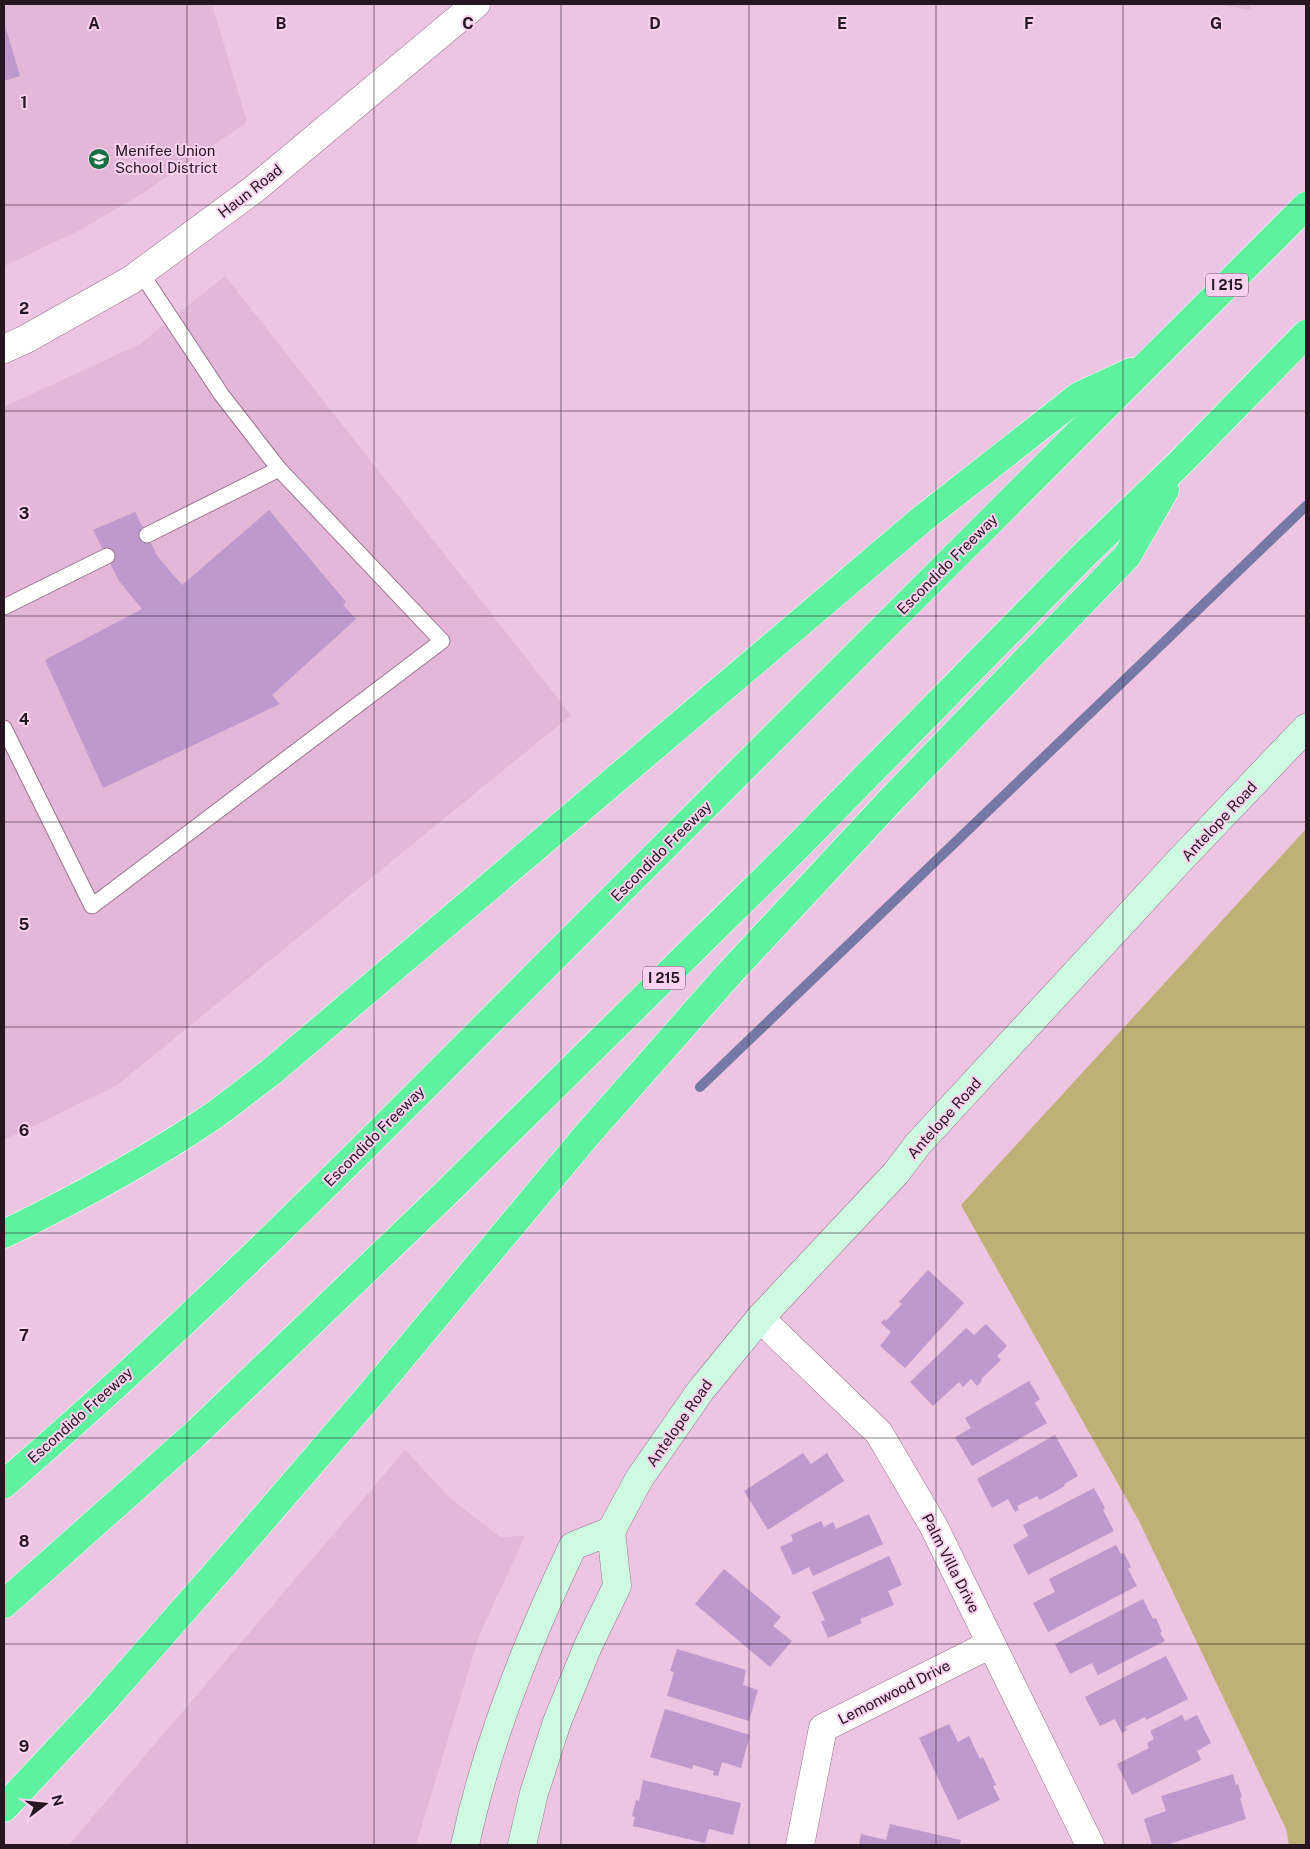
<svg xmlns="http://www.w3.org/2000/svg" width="1310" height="1849" font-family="'Public Sans',sans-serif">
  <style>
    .built { fill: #e4b6d8 }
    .green { fill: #beb076 }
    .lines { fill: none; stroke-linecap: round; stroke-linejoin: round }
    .stream { stroke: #7679a5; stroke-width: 10 }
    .building { fill: #be99cd }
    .lane-casing { stroke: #99748f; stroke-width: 17 }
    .street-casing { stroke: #99748f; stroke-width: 29 }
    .secondary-casing { stroke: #99748f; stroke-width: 29 }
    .highway-casing { stroke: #fff; stroke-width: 29 }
    .lane { stroke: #fff; stroke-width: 15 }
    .street { stroke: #fff; stroke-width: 28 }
    .secondary { stroke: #cffae2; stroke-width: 28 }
    .highway { stroke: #5ff0a0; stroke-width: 28 }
    .grid { fill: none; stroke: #251621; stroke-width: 1; stroke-opacity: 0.55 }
    .labels { text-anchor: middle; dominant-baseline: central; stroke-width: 4; stroke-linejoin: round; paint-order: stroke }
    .shield { fill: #fad1ef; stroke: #654e5f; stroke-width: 1 }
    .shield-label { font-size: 14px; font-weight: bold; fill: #251621 }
    .poi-label { font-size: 15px; fill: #251621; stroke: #fad1ef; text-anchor: start }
    .street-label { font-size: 15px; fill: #251621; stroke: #fad1ef }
    .grid-label { font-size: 16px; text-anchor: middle; font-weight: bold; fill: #251621; stroke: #fad1ef; stroke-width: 4; stroke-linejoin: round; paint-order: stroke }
  </style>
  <rect width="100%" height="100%" fill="#edc4e2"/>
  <g class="built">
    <polygon points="4,4 212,4 247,122 140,195 78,231 4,266"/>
    <polygon points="1215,4 1250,4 1251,10"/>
    <polygon points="225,276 571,715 116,1086 4,1140 4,407 140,344"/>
    <polygon points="405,1450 450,1498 500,1537 525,1536 479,1636 416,1845 69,1845"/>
  </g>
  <polygon class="green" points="1306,829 1306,1845 1289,1845 1286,1829 1139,1521 961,1205"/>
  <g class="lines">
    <polyline class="stream" points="700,1087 1306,506"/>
  </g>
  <g class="building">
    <polygon points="4,22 20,76 4,81"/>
    <polygon points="269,510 346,602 343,605 356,619 272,695 280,704 103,788 45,660 142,609 119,581 93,530 135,512 158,557 182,585"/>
    <polygon points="928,1270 964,1303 905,1368 880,1346 891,1332 881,1323 884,1319 886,1321 902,1304 899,1302"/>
    <polygon points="986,1324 1007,1346 997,1356 1001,1360 981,1379 982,1381 977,1386 971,1379 963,1387 959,1382 933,1406 910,1382 966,1328 974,1335"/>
    <polygon points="1029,1381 1040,1399 1035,1403 1047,1423 972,1466 955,1437 971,1428 965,1418"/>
    <polygon points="1055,1435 1078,1476 1064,1484 1065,1486 1040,1500 1037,1496 1017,1506 1019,1510 1015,1512 1008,1499 992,1508 977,1479"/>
    <polygon points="803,1453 811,1464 827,1453 844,1481 768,1530 744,1491"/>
    <polygon points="1094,1488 1105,1508 1103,1510 1114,1531 1028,1575 1013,1545 1028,1536 1023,1525"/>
    <polygon points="869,1514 883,1544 813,1576 809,1567 793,1575 780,1547 793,1541 791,1535 821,1521 824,1527 833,1522 836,1529"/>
    <polygon points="1116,1545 1121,1554 1124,1553 1131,1567 1128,1569 1137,1586 1048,1632 1033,1603 1055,1592 1049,1579"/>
    <polygon points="889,1556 902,1585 888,1591 894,1605 860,1619 862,1623 828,1638 821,1622 825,1620 812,1592"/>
    <polygon points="724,1569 781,1617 773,1626 792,1641 770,1667 695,1604"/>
    <polygon points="1143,1599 1153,1619 1156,1618 1162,1632 1160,1633 1165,1641 1098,1675 1092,1663 1070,1674 1055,1644"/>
    <polygon points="677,1649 746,1670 743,1685 758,1690 749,1721 667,1696 674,1672 670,1671"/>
    <polygon points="1166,1656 1188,1699 1146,1720 1145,1717 1125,1727 1127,1730 1122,1733 1115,1719 1100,1726 1085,1697"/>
    <polygon points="665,1709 750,1735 741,1768 722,1762 718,1776 713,1775 714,1771 693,1765 692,1769 650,1757"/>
    <polygon points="1182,1715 1185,1721 1197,1715 1211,1743 1197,1751 1201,1760 1132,1795 1117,1764 1149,1748 1147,1743 1154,1739 1150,1731"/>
    <polygon points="949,1724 958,1742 969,1736 980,1759 983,1757 996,1785 993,1786 1000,1800 958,1820 919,1738"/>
    <polygon points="1233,1774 1236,1785 1238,1784 1242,1797 1240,1798 1246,1819 1166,1845 1152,1845 1144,1819 1166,1811 1161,1796"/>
    <polygon points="643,1780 741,1803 733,1835 709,1829 705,1843 633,1826 635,1817 632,1816 636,1800 639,1801"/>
    <polygon points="890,1824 961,1840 960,1845 859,1845 861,1834 886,1840"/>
  </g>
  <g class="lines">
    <g class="lane-casing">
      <g id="lane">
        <polyline points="141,273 221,394 279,469 147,535"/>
        <polyline points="4,607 107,556"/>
        <polyline points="4,728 92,906 442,641 279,469"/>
      </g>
    </g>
    <g class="street-casing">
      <g id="street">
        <polyline points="4,349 26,339 131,280 253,190 476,4"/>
        <polyline points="760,1318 879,1433 933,1525 1090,1845"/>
        <polyline points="800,1845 823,1728 991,1644"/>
      </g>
    </g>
    <g class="secondary-casing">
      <g id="secondary">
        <path d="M465,1845C487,1742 528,1640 573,1546L611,1531"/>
        <polyline points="522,1845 534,1793 557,1722 588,1646 617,1586 611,1531 639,1479 701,1390 760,1318 896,1173 918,1144 1182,858 1306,728"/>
      </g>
    </g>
    <g class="highway-casing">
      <g id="highway">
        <path d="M4,1234C76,1199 147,1161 213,1116C233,1102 252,1086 271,1072L921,520L1079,396L1131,372"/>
        <path d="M4,1484C208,1309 396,1115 586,925C826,685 1066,446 1306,206"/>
        <polyline points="4,1604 194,1435 446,1193 796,848 1084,555 1179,464 1306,334"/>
        <polyline points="4,1808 101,1704 239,1547 376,1388 586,1136 728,975 889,802 1127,556 1165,490"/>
      </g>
    </g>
    <use href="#lane" class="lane"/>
    <use href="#street" class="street"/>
    <use href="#secondary" class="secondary"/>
    <use href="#highway" class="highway"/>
  </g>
  <path class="grid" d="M187,4V1845M374,4V1845M561,4V1845M749,4V1845M936,4V1845M1123,4V1845M4,205H1306M4,411H1306M4,616H1306M4,822H1306M4,1027H1306M4,1233H1306M4,1438H1306M4,1644H1306"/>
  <defs>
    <g id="school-disc" transform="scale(1.125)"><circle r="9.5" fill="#177044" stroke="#fad1ef"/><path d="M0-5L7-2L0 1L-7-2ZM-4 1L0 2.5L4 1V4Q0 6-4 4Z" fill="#fff"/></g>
  </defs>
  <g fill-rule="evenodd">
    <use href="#school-disc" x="99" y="159"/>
  </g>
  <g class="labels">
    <g class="shield">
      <rect x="1206" y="273.5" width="42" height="23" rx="4"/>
      <rect x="643" y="966.5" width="42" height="23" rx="4"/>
    </g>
    <g class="shield-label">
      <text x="1227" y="285">I 215</text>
      <text x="664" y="978">I 215</text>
    </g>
    <g class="poi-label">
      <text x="115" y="150">Menifee Union<tspan x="115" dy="17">School District</tspan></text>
    </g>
    <g class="street-label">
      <text transform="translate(250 191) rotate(-38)">Haun Road</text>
      <text transform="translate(947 564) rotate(-45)">Escondido Freeway</text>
      <text transform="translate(1219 821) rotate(-47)">Antelope Road</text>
      <text transform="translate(661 851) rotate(-45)">Escondido Freeway</text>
      <text transform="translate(944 1118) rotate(-48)">Antelope Road</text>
      <text transform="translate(374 1136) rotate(-45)">Escondido Freeway</text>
      <text transform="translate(80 1415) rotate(-42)">Escondido Freeway</text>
      <text transform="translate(679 1423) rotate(-55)">Antelope Road</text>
      <text transform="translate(951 1563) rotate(63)">Palm Villa Drive</text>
      <text transform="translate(894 1692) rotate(-27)">Lemonwood Drive</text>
    </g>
  </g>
  <g class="grid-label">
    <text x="94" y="29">A</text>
    <text x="281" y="29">B</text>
    <text x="468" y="29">C</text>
    <text x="655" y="29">D</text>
    <text x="842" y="29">E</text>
    <text x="1029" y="29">F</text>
    <text x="1216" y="29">G</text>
    <text x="24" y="108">1</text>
    <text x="24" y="314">2</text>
    <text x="24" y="519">3</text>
    <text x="24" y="725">4</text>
    <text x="24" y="930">5</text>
    <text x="24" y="1136">6</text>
    <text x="24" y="1341">7</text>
    <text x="24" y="1547">8</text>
    <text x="24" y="1752">9</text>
  </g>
  <rect width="1310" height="1849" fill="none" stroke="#251621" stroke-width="10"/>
  <g transform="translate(45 1804) rotate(74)" stroke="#fad1ef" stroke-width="4" paint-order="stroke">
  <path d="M0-4L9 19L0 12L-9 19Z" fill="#251621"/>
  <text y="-8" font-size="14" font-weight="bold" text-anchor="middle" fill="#251621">N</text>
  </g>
</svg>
